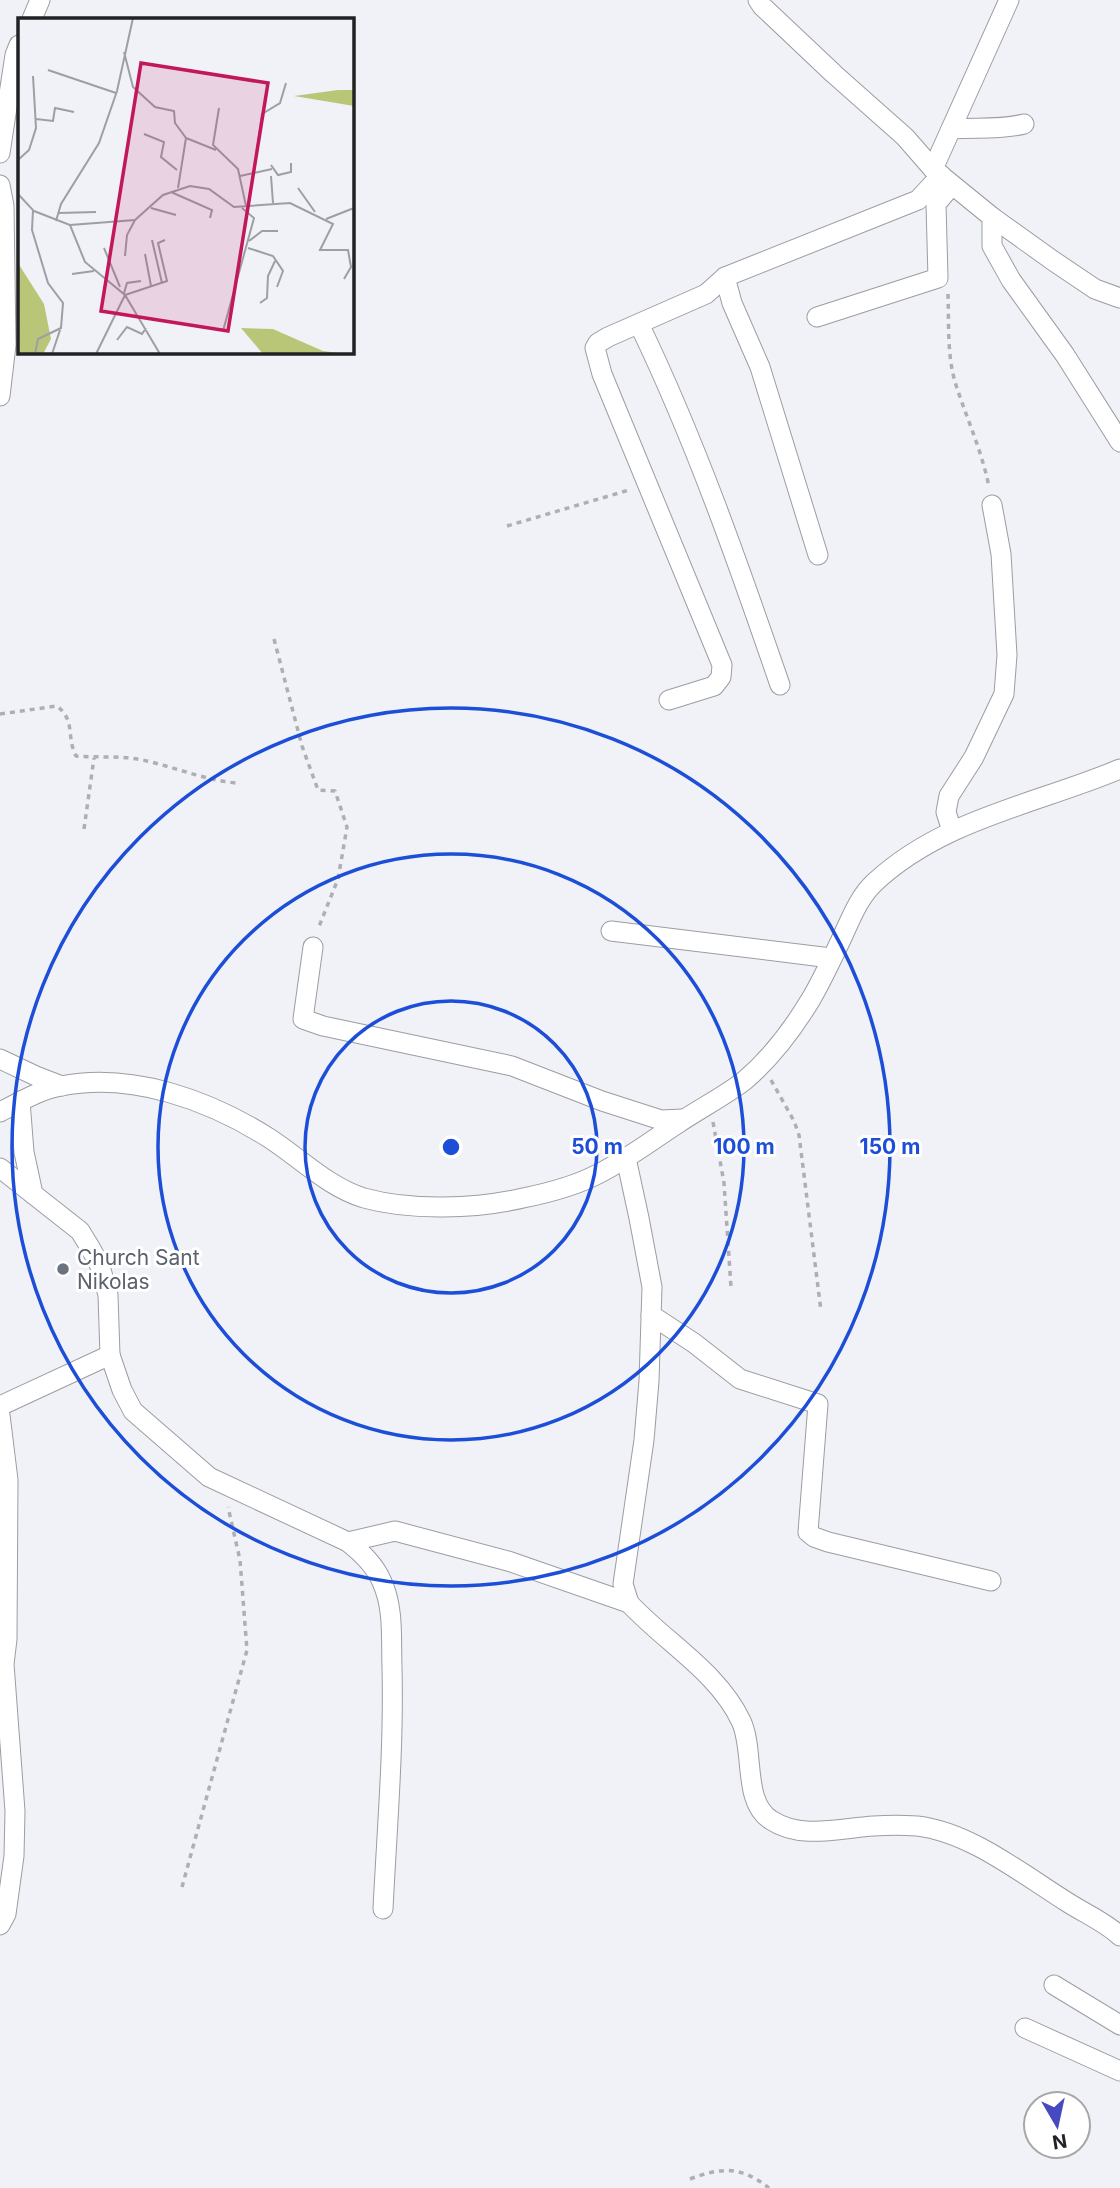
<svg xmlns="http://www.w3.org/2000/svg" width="1120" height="2188" font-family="Inter,sans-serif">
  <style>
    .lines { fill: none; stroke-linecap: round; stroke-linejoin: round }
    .minor-casing { stroke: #9a9da2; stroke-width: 21 }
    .path { stroke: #aeafb4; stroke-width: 3.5; stroke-dasharray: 5 5; stroke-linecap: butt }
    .minor { stroke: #fff; stroke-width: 19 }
    .ring { fill: none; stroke: #1d4ed8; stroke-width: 3.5 }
    .worship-dot { fill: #6b7280; stroke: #fff; stroke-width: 2.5 }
    .labels { text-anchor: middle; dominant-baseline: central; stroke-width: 6; stroke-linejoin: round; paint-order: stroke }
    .worship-label { font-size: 21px; fill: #5b616d; stroke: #fff; text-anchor: start }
    .inset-road { fill: none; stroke: #9d9fa3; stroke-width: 2 }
    .view { fill: #c2185b; fill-opacity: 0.15; stroke: #c2185b; stroke-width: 3.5 }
    .inset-edge { fill: none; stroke: #212224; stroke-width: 3.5 }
    .centre { fill: #1d4ed8; stroke: #fff; stroke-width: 3.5 }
    .ring-label { font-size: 21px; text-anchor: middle; font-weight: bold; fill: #1d4ed8; stroke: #fff; stroke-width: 6; stroke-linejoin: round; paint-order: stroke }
  </style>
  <rect width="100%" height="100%" fill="#f0f2f8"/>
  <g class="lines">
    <g class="minor-casing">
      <g id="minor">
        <polyline points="758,0 762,6 834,74 905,137 933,169 992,217 1052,260 1095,289 1120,298"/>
        <polyline points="32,19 40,0"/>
        <path d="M951,129C975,127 1001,130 1024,124"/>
        <polyline points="0,153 15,55 19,45"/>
        <polyline points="933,169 1009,0"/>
        <polyline points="0,185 4,206 6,345 0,396"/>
        <polyline points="992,217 992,246 1011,280 1065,355 1120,442"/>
        <polyline points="725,277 732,303 760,367 818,555"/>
        <polyline points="817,317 938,278 936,204 952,185"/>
        <path d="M639,324C695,440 738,563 780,685"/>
        <polyline points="669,700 714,686 721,677 722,665 602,374 595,348 598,343 608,337 706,294 725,277 918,200 941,175"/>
        <polyline points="952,831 946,812 949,796 974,757 1004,694 1007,655 1001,554 992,505"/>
        <polyline points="611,931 831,958"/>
        <polyline points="313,947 303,1019 323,1026 512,1066 602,1101 661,1120 683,1119"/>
        <polyline points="0,1059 36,1076 62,1086"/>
        <path d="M20,1101L24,1152L33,1194L80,1231L91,1249L100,1266L108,1295L110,1355L122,1390L133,1411L209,1477L348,1542C362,1553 375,1565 382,1582C394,1608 391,1639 392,1667C394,1748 387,1828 383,1909"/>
        <path d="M0,1112C20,1102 39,1090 61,1086C132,1072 209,1100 269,1138C300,1158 328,1187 364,1198C411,1211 476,1209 523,1198C548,1193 575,1186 598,1174C626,1160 651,1141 677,1124C699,1109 723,1097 744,1081C771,1058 793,1029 811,999C821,982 830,963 838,946C849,924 857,899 874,883C942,819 1037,804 1120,769"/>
        <path d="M626,1158L639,1218L652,1287L649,1381L644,1440L623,1584L629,1603C665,1642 718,1672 741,1721C755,1750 742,1802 771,1820C801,1840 840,1828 874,1826C888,1825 903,1825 917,1826C970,1832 1022,1874 1067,1902C1084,1913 1105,1922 1120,1936"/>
        <polyline points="0,1168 33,1194"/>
        <polyline points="651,1315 694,1343 740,1379 818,1404 808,1532 814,1537 828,1542 991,1581"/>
        <polyline points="0,1406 110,1355"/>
        <polyline points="0,1415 8,1480 7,1639 4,1664 15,1811 14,1856 6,1914 0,1925"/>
        <polyline points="348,1542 395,1531 508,1561 629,1603"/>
        <polyline points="1054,1985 1120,2025"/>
        <polyline points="1025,2028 1120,2071"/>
      </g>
    </g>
    <g class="path">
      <path d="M948,294C949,323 947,354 955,382C966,417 982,451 989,487"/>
      <polyline points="507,526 629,490"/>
      <polyline points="274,639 302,746 318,790 335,791 347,827 338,879 318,929"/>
      <path d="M0,714L57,706C76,721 66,737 76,756C100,758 124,755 147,761C177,768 205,780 236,783"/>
      <polyline points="84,829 94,758"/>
      <polyline points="771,1080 794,1121 799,1135 821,1311"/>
      <polyline points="713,1122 724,1183 731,1287"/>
      <polyline points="182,1887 247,1650 240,1560 228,1507"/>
      <path d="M690,2179C722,2167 741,2166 769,2188"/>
    </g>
    <use href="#minor" class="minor"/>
  </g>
  <g class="ring">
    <circle cx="451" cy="1147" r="146"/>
    <circle cx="451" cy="1147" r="293"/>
    <circle cx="451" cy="1147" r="439"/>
  </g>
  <circle class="worship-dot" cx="63" cy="1269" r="7"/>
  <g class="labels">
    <g class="worship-label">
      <text x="77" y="1257">Church Sant<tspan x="77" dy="24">Nikolas</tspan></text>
    </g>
  </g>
  <g transform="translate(18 18)">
    <rect width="336" height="336" fill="#f0f2f8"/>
    <path d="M336,72V88L276,78L320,72ZM0,245L26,286L33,321L25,336H0ZM223,310L255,311L305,333L328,336H245Z" fill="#bac677"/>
    <path class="inset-road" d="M106,34L115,69L137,89L156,93L157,105L168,120L160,170M30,52L98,75M201,90L195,127L220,151L228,188M18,101L35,103L37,90L56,94M126,116L146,124L143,139L159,152M168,120L198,132M0,142L11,132L18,110L15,58M253,147L260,157L273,154V145M236,154L244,96L262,85L268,65M222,158L254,151M253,158L255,185M280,170L297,194M153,174L194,192L192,200M0,176L15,192L14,212L30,265L45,285L43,310L20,321L17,336M133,190L158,197M16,193L52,207L67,244L107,277L142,336M41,195L78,194M308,201L336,190M38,203L43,186L81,125L99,73L115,0M52,207L117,202L145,177L172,168L191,171L216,189L272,185L315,206L302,232H330L333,249L326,261M134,222L144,265M231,223L244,213H260M86,230L102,269M230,230L255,238L265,253L259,269M127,236L133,268M107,238L109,217L117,202M54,256L76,253M106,275L109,265L123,263M107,277L149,263L140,225L147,222M242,285L249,280L250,258L257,243M205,313L236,200L224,190M99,322L109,309L124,316L128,310M34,336L43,309M78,336L107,277"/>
    <path class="view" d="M123,45L250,65L210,313L83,293Z"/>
    <rect width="336" height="336" class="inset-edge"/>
  </g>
  <circle cx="451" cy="1147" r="10" class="centre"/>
  <g class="ring-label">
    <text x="597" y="1154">50 m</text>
    <text x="744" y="1154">100 m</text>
    <text x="890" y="1154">150 m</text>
  </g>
  <g transform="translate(1057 2125) rotate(171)"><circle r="33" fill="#ffffff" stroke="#a6a7a7" stroke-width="2"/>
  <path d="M0-5L12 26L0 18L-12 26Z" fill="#4649bf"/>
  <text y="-10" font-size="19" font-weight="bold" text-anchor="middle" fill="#212224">N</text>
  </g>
</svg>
